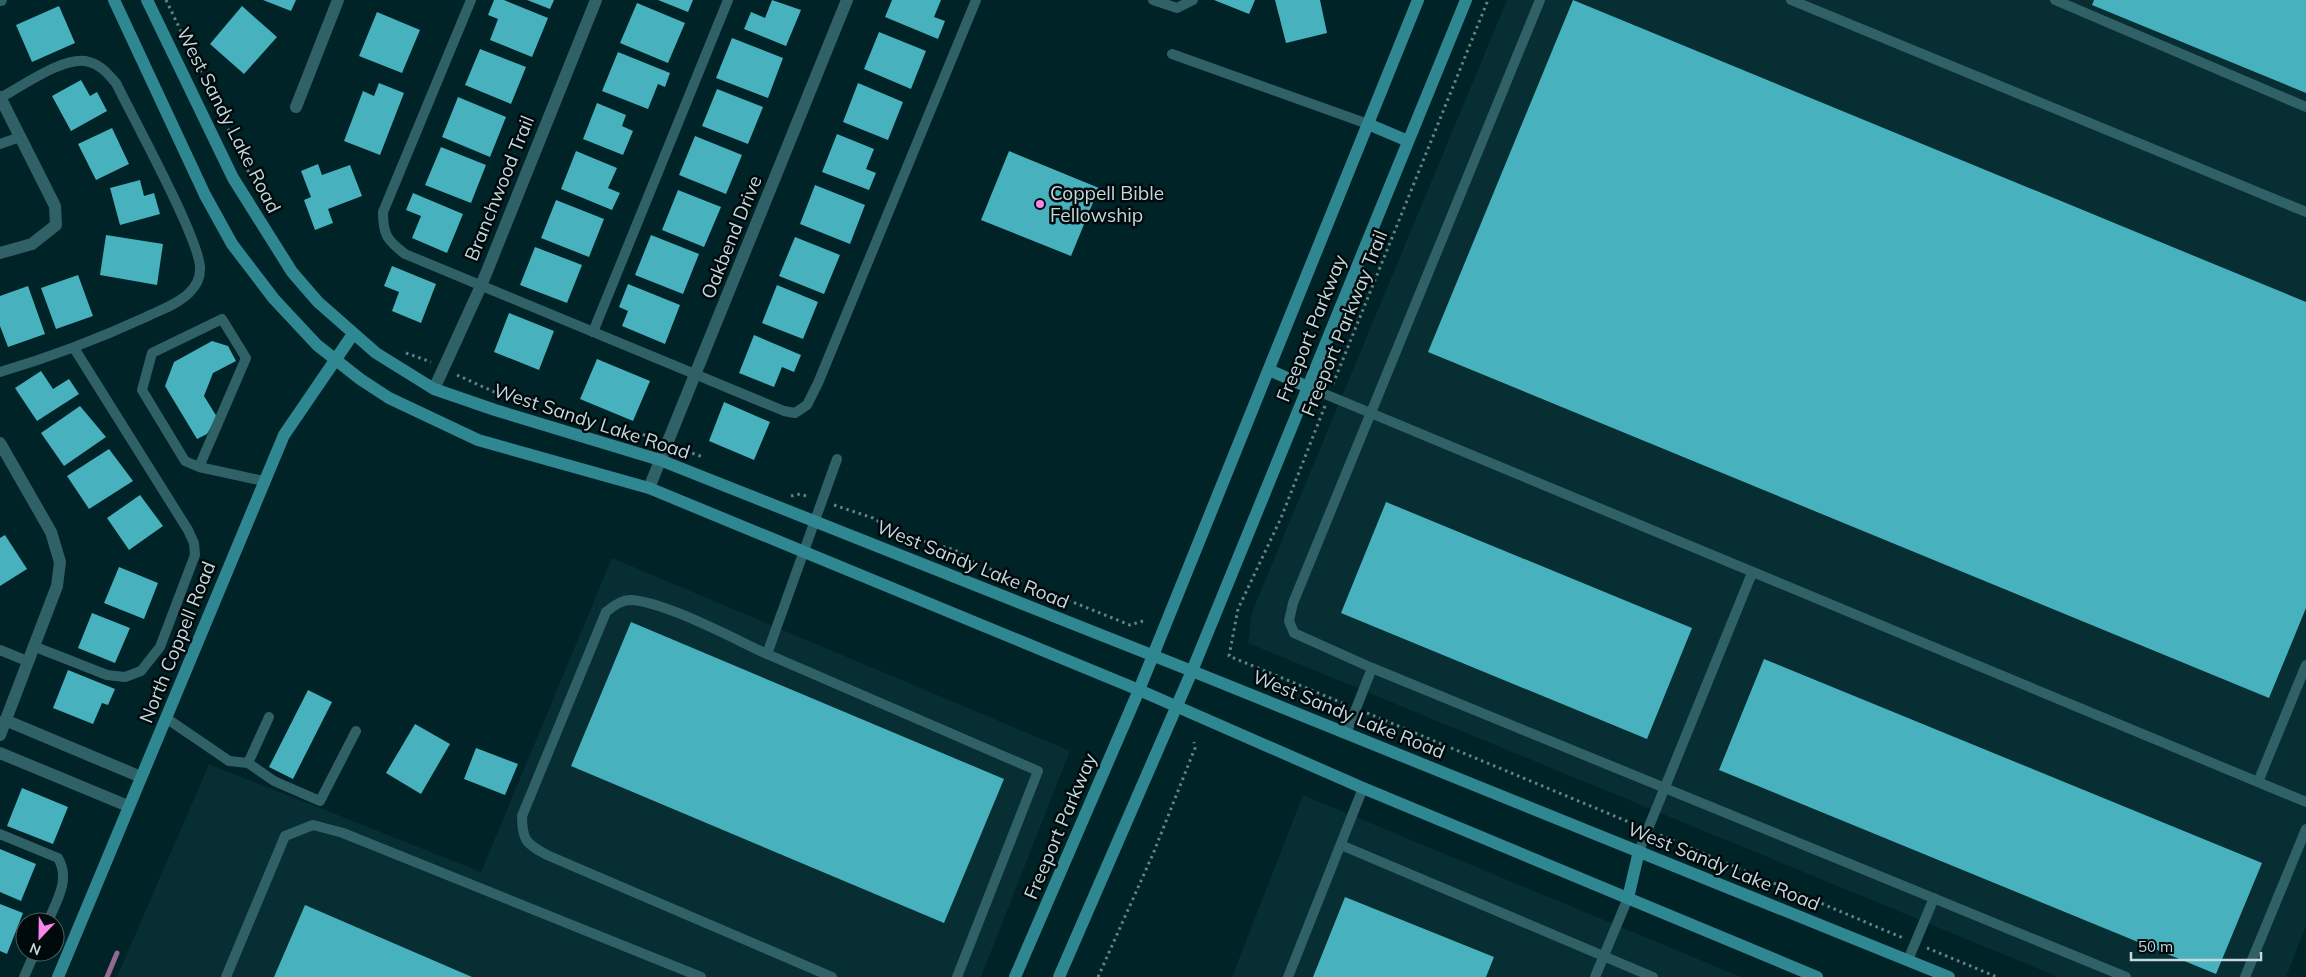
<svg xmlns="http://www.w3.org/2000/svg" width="2306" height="977" font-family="Mulish,sans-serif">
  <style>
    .built { fill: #072e32 }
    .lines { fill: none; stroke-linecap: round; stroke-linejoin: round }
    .stream { stroke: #936993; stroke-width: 5 }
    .building { fill: #47b1bd }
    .path { stroke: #678285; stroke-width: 3; stroke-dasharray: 2.5 4; stroke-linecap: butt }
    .lane { stroke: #2f6167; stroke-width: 10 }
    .street { stroke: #2f6167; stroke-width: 12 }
    .secondary { stroke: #2f8891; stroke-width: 12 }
    .poi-dot { fill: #f987e9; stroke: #000a0c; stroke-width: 2 }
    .labels { text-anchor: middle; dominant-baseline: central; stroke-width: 5; stroke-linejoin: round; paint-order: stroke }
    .street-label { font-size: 19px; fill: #c5d8db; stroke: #000a0c }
    .poi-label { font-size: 19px; fill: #c5d8db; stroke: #000a0c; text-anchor: start }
  </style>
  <rect width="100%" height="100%" fill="#002327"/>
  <g class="built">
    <polygon points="1507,0 2306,0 2306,926 2286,977 2058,977 1248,643 1252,612"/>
    <polygon points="612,558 1070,751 981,977 117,977 209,764 481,872"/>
    <polygon points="1303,795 1741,977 1232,977"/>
  </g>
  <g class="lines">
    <polyline class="stream" points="107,977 117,953"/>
  </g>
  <g class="building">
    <polygon points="263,0 296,0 291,11"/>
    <polygon points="494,0 504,0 548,18 532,57 490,40 498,19 488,15"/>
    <polygon points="527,0 554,0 550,9"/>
    <polygon points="658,0 693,0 688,12"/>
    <polygon points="772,0 801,10 786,46 744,29 751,12 765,18"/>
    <polygon points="892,0 941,0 934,17 945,21 938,39 885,17"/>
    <polygon points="1214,0 1255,0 1249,14"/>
    <polygon points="1275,0 1320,0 1327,33 1286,43"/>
    <polygon points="1573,0 2306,302 2306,608 2269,698 1428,352"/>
    <polygon points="2094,0 2306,0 2306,93 2092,5"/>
    <polygon points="637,3 685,23 668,63 620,43"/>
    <polygon points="59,6 75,43 32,62 16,25"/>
    <polygon points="242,6 277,37 244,74 210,44"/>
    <polygon points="377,12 420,30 402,73 359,56"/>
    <polygon points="879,32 926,51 911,89 864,69"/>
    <polygon points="732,38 783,58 768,98 716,78"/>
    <polygon points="480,49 526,67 511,104 465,85"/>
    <polygon points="618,52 670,73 665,87 658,84 648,109 602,91"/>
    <polygon points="81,80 90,96 97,92 107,111 71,131 52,96"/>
    <polygon points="379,83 404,93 380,155 344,141 363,91 374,96"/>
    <polygon points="858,83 903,102 888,140 843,122"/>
    <polygon points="717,89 763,107 748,144 702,126"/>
    <polygon points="458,97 506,117 490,157 442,137"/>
    <polygon points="597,103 626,115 622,126 633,131 623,155 583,139"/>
    <polygon points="112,128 129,164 96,180 78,144"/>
    <polygon points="837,134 874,149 866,169 876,173 869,190 822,172"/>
    <polygon points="695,136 742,155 726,194 679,175"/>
    <polygon points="441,147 486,165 471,203 425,185"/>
    <polygon points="576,151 617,168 608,188 620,193 612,210 561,189"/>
    <polygon points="1009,151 1099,188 1071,256 981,220"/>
    <polygon points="318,164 322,175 350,165 362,196 328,209 333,223 315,230 304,200 311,197 301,171"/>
    <polygon points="140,180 144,196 154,193 160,214 120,225 110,188"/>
    <polygon points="815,185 865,205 850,244 800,224"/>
    <polygon points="678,190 721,207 704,247 662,230"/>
    <polygon points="413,193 463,214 447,253 412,238 421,216 406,210"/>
    <polygon points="556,200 604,219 589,257 541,238"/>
    <polygon points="106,235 163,244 157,285 100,275"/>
    <polygon points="651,235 699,254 683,294 635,275"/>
    <polygon points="795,237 840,255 824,294 779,276"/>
    <polygon points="535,247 582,265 567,303 520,285"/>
    <polygon points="392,266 436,284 421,323 392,311 399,292 384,286"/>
    <polygon points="78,275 93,316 56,329 41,288"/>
    <polygon points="628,284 680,305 665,344 622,326 628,311 619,307"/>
    <polygon points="777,285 818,302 803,339 762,323"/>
    <polygon points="28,286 45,334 8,347 0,326 0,296"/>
    <polygon points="509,313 554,331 539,370 494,352"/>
    <polygon points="754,335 801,355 794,372 782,367 774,387 739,373"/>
    <polygon points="212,341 228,346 236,361 213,373 204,396 217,417 207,434 197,439 165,386 174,362"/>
    <polygon points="597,359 650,381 633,421 580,399"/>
    <polygon points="41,371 53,389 69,379 79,394 37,421 15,388"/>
    <polygon points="724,402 770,422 754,460 709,441"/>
    <polygon points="80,406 106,437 64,466 41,433"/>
    <polygon points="109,449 133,481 89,509 67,476"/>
    <polygon points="140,495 163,526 129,550 107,518"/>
    <polygon points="1386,502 1692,628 1647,739 1341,613"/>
    <polygon points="5,535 27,569 0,586 0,538"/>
    <polygon points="119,567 158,583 144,619 104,603"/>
    <polygon points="92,613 130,628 115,663 78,648"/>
    <polygon points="631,622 1004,779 944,923 571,766"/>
    <polygon points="1764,659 2262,863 2216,974 1719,770"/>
    <polygon points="68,670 115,689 108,705 102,703 93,724 53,708"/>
    <polygon points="308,690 332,702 293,779 269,767"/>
    <polygon points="415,724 450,744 421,794 386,773"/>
    <polygon points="476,748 518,764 505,795 464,779"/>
    <polygon points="22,788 68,807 53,844 7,826"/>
    <polygon points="0,849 36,864 21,901 0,892"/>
    <polygon points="1345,897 1494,957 1486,977 1313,977"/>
    <polygon points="0,904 23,913 7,954 0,951"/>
    <polygon points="305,905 472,977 274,977"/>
  </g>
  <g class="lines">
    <g class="path">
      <polyline points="166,0 251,177"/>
      <polyline points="406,353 431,362"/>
      <polyline points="457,375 501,395"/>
      <polyline points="1333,384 1488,0"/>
      <polyline points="1325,406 1281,518 1238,609 1229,656 1345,704"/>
      <polyline points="630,435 642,434 653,439"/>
      <polyline points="680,449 703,457"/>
      <polyline points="791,496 800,494 809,497"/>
      <polyline points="834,505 873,518 886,526 919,540 955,550 975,563 1130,625 1143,621"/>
      <polyline points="1367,713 1636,825"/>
      <polyline points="1660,835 1903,938"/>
      <polyline points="1927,948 1997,977"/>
      <polyline points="1098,977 1153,854 1195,748 1194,742"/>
    </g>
    <g class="lane">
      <path d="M471,0L383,212C383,235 387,240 405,254L784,411L795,413L807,405L818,383L976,0"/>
      <polyline points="1153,0 1177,8 1193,0"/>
      <polyline points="1540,0 1293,603 1289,621 1294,633 1372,668 2126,977"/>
      <polyline points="1791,0 2306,212"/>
      <polyline points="2055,0 2306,107"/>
      <polyline points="1172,54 1368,124"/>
      <polyline points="0,144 20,137"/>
      <polyline points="593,332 728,0"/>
      <path d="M0,372C51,357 98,339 146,317C160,310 178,304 189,293C195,287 200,279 200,270C203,245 131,114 116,83C108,74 101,65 89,62C66,54 21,87 0,98"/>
      <polyline points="1308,387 2306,802"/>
      <polyline points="837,459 767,654 1038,771 957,977"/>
      <polyline points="199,467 246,358 222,319 152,353 142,390 185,461 199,467 264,481"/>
      <polyline points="33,646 107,675 125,677 141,671 160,647 195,555 194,543 188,530 74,348"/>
      <polyline points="0,650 27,661"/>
      <path d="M767,654C734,639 664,601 630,600C621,600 613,606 606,612L522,816C522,840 526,844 547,855L832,977"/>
      <polyline points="166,718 229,761 248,763 274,781 320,801 356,731"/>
      <polyline points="1346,734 1372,668"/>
      <polyline points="248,763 269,717"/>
      <polyline points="2258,782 2306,665"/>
      <path d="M0,834L58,858C71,880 56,901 48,922"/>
      <polyline points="1341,845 1653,977"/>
      <polyline points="1639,851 1752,573"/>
      <polyline points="1908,960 1934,898"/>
      <polyline points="24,977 35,952"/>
      <polyline points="226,977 285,836 313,825 343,833 701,977"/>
      <polyline points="1288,977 1363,788"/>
      <polyline points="1595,977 1628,898"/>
      <polyline points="2245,977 2306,829"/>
    </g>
    <g class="street">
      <polyline points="0,0 1,0"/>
      <polyline points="0,97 55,206 56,225 32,244 0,253"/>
      <polyline points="296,107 338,0"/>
      <polyline points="434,389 481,286 596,0"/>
      <polyline points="0,443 51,532 60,562 57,586 0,735"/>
      <polyline points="649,488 847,0"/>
      <polyline points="5,720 141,777"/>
      <polyline points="0,753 128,806"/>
    </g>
    <g class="secondary">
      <polyline points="114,0 205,195 232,244 274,299 317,345 360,379 389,398 478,440 649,488 1139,690 1363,788 1817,977"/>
      <polyline points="147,0 233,178 292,272 318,302 376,353 434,389 495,410 660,460 1192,671 1949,977"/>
      <polyline points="1368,124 1408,141"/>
      <polyline points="1269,370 1308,387"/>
      <polyline points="1628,898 1639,851"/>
      <polyline points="58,977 284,435 353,334"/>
      <polyline points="1015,977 1139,690 1418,0"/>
      <polyline points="1059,977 1192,671 1466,0"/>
    </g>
  </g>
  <circle class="poi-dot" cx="1040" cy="204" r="5"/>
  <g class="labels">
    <g class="street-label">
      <text transform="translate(229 120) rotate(63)">West Sandy Lake Road</text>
      <text transform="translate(499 188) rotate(-68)">Branchwood Trail</text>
      <text transform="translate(731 237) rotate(-68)">Oakbend Drive</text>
      <text transform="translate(1344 323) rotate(-68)">Freeport Parkway Trail</text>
      <text transform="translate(1311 328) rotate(-68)">Freeport Parkway</text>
      <text transform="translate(592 421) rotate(18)">West Sandy Lake Road</text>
      <text transform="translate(973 564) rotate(22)">West Sandy Lake Road</text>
      <text transform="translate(177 642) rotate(-68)">North Coppell Road</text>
      <text transform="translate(1349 714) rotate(22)">West Sandy Lake Road</text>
      <text transform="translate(1060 826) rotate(-67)">Freeport Parkway</text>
      <text transform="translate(1724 866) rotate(22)">West Sandy Lake Road</text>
    </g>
    <g class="poi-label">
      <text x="1050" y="193">Coppell Bible<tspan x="1050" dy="22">Fellowship</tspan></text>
    </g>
  </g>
  <g transform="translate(40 937) rotate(202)"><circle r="24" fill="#000a0c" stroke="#4f5c5f"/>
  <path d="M0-4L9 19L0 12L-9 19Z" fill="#f987e9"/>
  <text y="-8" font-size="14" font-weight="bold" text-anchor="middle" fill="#c5d8db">N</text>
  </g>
  <path d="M2131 952v8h130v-8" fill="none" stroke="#c5d8db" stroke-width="2.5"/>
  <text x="2138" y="952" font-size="15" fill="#c5d8db" stroke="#000a0c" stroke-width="4" paint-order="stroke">50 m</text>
</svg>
